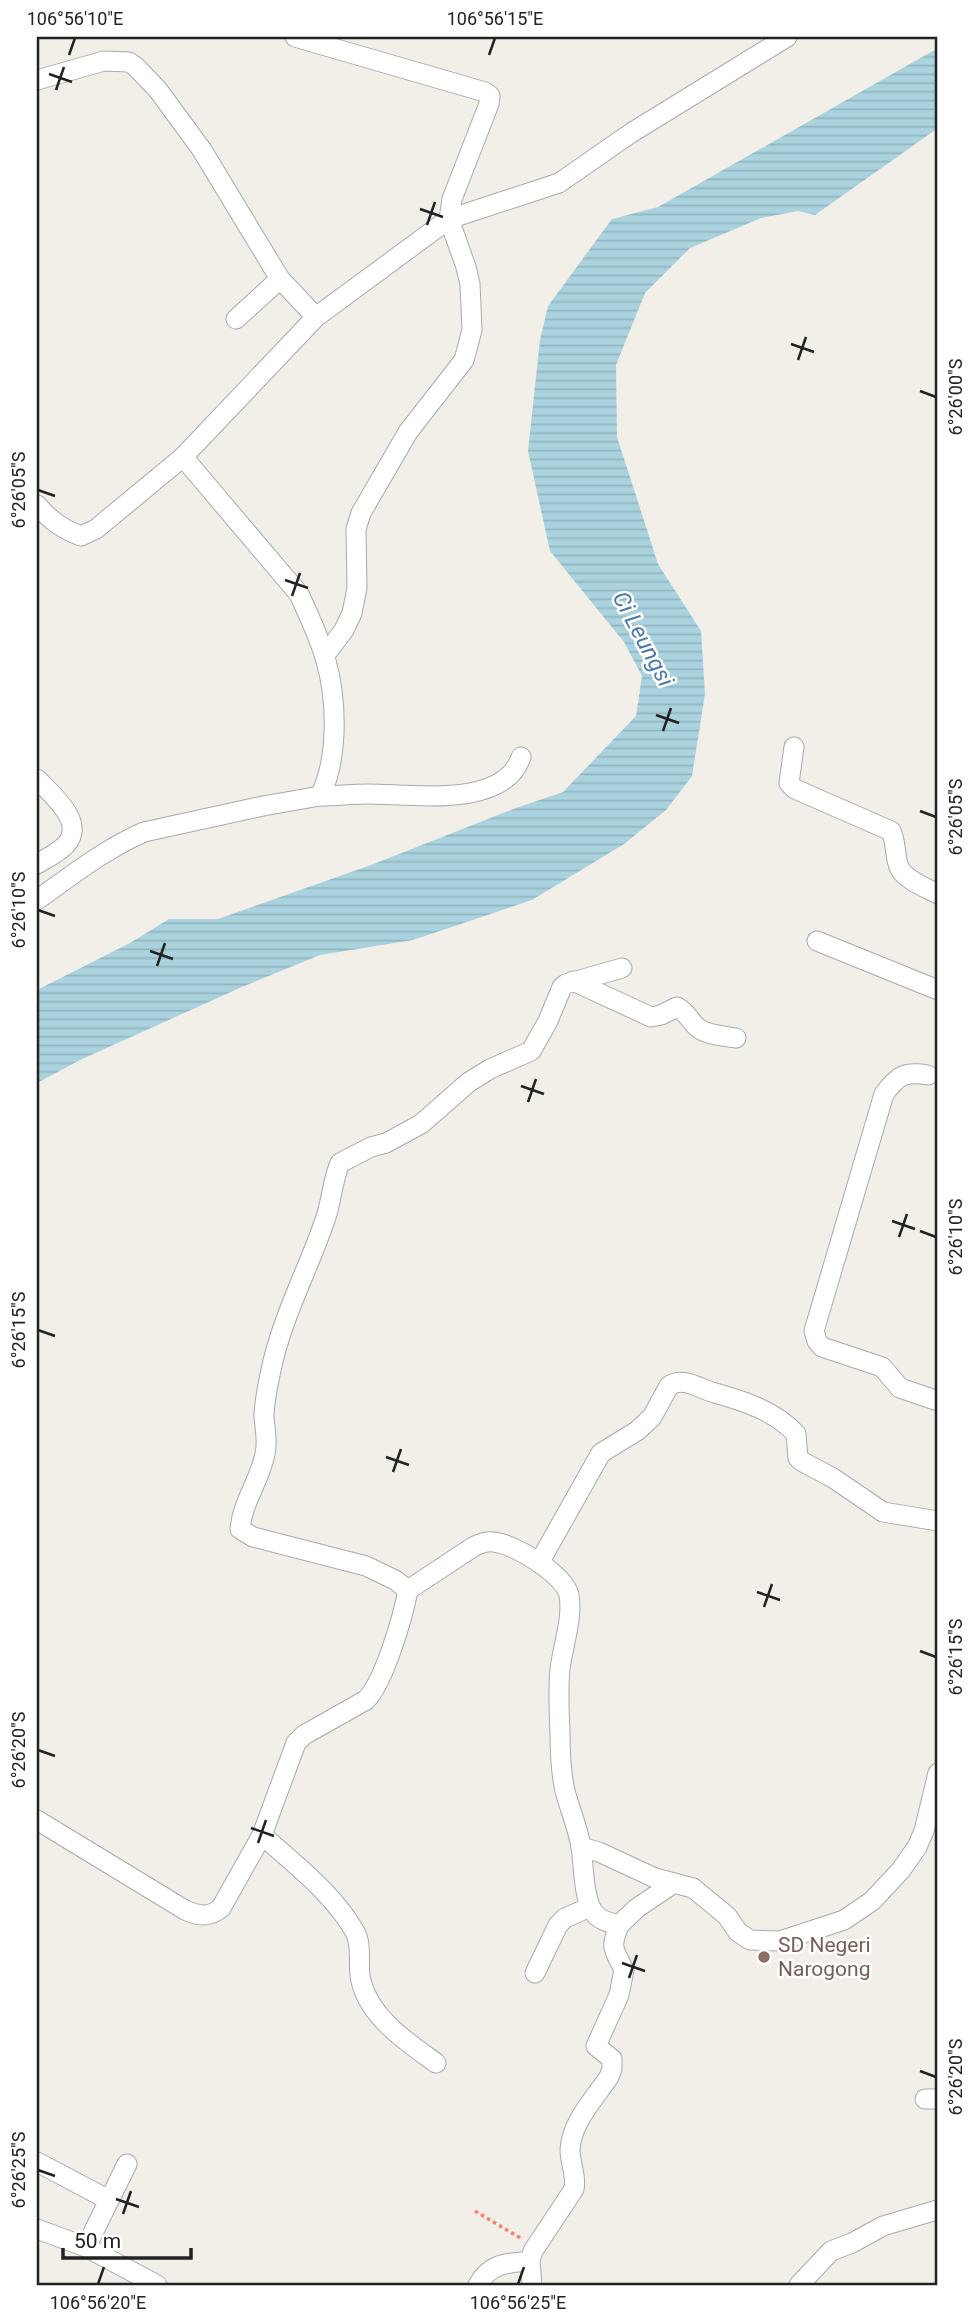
<svg xmlns="http://www.w3.org/2000/svg" width="975" height="2322" font-family="Roboto,sans-serif">
  <style>
    .water { fill: url(#water-rules) }
    .lines { fill: none; stroke-linecap: round; stroke-linejoin: round }
    .minor-casing { stroke: #a9a9a9; stroke-width: 21 }
    .path { stroke: #fa8072; stroke-width: 3.5; stroke-dasharray: 3.5 3.5; stroke-linecap: butt }
    .minor { stroke: #fff; stroke-width: 19 }
    .ticks { fill: none; stroke: #222; stroke-width: 2.5 }
    .education-dot { fill: #8d6e63; stroke: #fff; stroke-width: 2.5 }
    .labels { text-anchor: middle; dominant-baseline: central; stroke-width: 5; stroke-linejoin: round; paint-order: stroke }
    .education-label { font-size: 21px; fill: #785e54; stroke: #fff; text-anchor: start }
    .water-label { font-size: 23px; font-style: italic; fill: #4a7aab; stroke: #fff }
    .neatline { fill: none; stroke: #222; stroke-width: 2.5 }
    .ticks-label { font-size: 18px; text-anchor: middle; fill: #222 }
  </style>
  <defs>
    <pattern id="water-rules" width="6" height="5" patternUnits="userSpaceOnUse" patternTransform="scale(1.75)"><rect width="6" height="5" fill="#aad3df"/><path d="M0 2.5h6" fill="none" stroke="#92b5bf"/></pattern>
  </defs>
  <rect width="100%" height="100%" fill="#f2efe9"/>
  <polygon class="water" points="938,48 938,128 815,215 798,211 761,218 690,248 645,293 616,365 617,437 658,564 701,631 705,694 692,776 666,810 624,844 532,900 413,940 320,955 242,987 80,1060 37,1083 37,990 130,943 169,919 218,919 371,865 516,808 563,792 636,716 642,676 624,642 550,551 528,451 540,340 548,306 612,219 658,207"/>
  <g class="lines">
    <g class="minor-casing">
      <g id="minor">
        <polyline points="295,37 485,92 490,96 489,104 452,199 449,219 466,267 470,284 472,330 464,360 408,432 361,513 356,529 357,588 352,613 344,630 325,655"/>
        <polyline points="37,80 104,61 129,62 136,67 158,90 202,150 280,279 316,317"/>
        <polyline points="236,319 280,279"/>
        <path d="M37,505C50,520 62,529 81,536L96,529L183,457"/>
        <path d="M794,747L789,783L795,789L891,831C897,843 894,858 900,869C907,881 927,888 938,894"/>
        <path d="M37,779C53,796 91,826 61,849C54,855 45,859 37,864"/>
        <path d="M320,796C336,796 352,794 368,794C411,794 504,809 521,757"/>
        <path d="M37,900C71,876 105,849 144,832L263,806L320,796C330,776 333,756 334,734C336,677 323,645 299,594L183,457L316,317L449,219L559,183L631,133L787,37"/>
        <polyline points="817,941 938,990"/>
        <path d="M573,981L651,1017L661,1015L677,1007C687,1012 689,1020 697,1027C705,1035 725,1036 736,1038"/>
        <path d="M928,1075C905,1071 898,1075 884,1094L814,1331L817,1341L822,1347L882,1367L900,1388L938,1401"/>
        <path d="M539,1563L601,1453L637,1431L652,1417L669,1386C683,1376 700,1389 715,1393C744,1401 775,1411 796,1434L798,1458L803,1462L833,1478L883,1512L938,1521"/>
        <path d="M408,1590L473,1547C479,1544 485,1541 493,1542C513,1543 564,1574 569,1595C573,1618 563,1645 560,1669C558,1689 559,1712 560,1733C560,1751 561,1773 565,1791C570,1810 578,1828 581,1847C584,1865 583,1901 595,1914C601,1921 611,1923 619,1925L637,1908L674,1883L693,1888L727,1916L738,1932L750,1940L780,1941L844,1920L872,1901L901,1870L917,1847L924,1831L938,1773"/>
        <path d="M37,1820L185,1910C198,1916 209,1918 221,1908L262,1835L296,1743L304,1735L366,1700C384,1682 403,1617 408,1590L395,1580L366,1566L253,1537L240,1529C242,1503 260,1480 265,1454C268,1441 265,1430 264,1417C264,1401 268,1385 271,1370C282,1317 308,1270 325,1220C332,1201 332,1181 340,1163L371,1147L386,1143L421,1124L469,1082L490,1069L531,1051L548,1021L562,987L566,984L622,968"/>
        <path d="M262,1835C293,1863 335,1895 355,1932C363,1946 357,1966 361,1981C370,2018 407,2042 436,2063"/>
        <polyline points="581,1847 599,1852 655,1878 674,1883"/>
        <polyline points="535,1973 558,1925 565,1918 590,1907"/>
        <polyline points="925,2099 938,2099"/>
        <polyline points="37,2162 109,2200"/>
        <polyline points="37,2229 86,2247 157,2285"/>
        <polyline points="86,2247 127,2164"/>
        <path d="M478,2285C490,2263 507,2263 530,2261"/>
        <path d="M532,2285L530,2261L533,2251L574,2189C577,2177 570,2163 570,2150C571,2123 594,2099 609,2077L612,2069V2059L596,2046L619,1995L624,1970C613,1947 610,1949 619,1925"/>
        <polyline points="799,2285 831,2251 852,2243 883,2226 937,2210"/>
      </g>
    </g>
    <polyline class="path" points="475,2211 522,2239"/>
    <use href="#minor" class="minor"/>
  </g>
  <path class="ticks" d="M69,55L75,38M489,55L495,38M49,74L72,82M56,90L64,67M420,209L443,217M427,225L435,202M791,344L814,352M798,360L806,337M920,391L936,397M38,490L55,496M285,580L308,588M292,596L300,573M656,715L679,723M663,731L671,708M920,811L936,817M38,910L55,916M150,951L173,959M157,966L165,943M521,1086L544,1094M528,1102L536,1079M892,1221L915,1229M920,1231L936,1237M899,1237L907,1214M38,1330L55,1336M386,1457L409,1465M393,1472L401,1449M757,1592L780,1600M764,1607L772,1584M920,1651L936,1657M38,1750L55,1756M251,1828L274,1836M258,1843L266,1820M622,1963L645,1971M629,1978L637,1955M920,2071L936,2077M38,2170L55,2176M116,2199L139,2207M123,2214L131,2191M98,2284L104,2267M518,2284L524,2267"/>
  <circle class="education-dot" cx="764" cy="1957" r="7"/>
  <g class="labels">
    <g class="education-label">
      <text x="778" y="1945">SD Negeri<tspan x="778" dy="24">Narogong</tspan></text>
    </g>
    <g class="water-label">
      <text transform="translate(643 639) rotate(62)">Ci Leungsi</text>
    </g>
  </g>
  <rect width="975" height="2322" fill="none" stroke="#ffffff" stroke-width="77"/>
  <path d="M63 2248v10h128v-10" fill="none" stroke="#222222" stroke-width="3.5"/>
  <text x="74" y="2248" font-size="21" fill="#222222" stroke="#ffffff" stroke-width="5" paint-order="stroke">50 m</text>
  <rect x="38" y="38" width="898" height="2246" class="neatline"/>
  <g class="ticks-label">
    <text x="75" y="25">106°56'10"E</text>
    <text x="495" y="25">106°56'15"E</text>
    <text transform="translate(956 397) rotate(-90)" y="6">6°26'00"S</text>
    <text transform="translate(19 490) rotate(-90)" y="6">6°26'05"S</text>
    <text transform="translate(956 817) rotate(-90)" y="6">6°26'05"S</text>
    <text transform="translate(19 910) rotate(-90)" y="6">6°26'10"S</text>
    <text transform="translate(956 1237) rotate(-90)" y="6">6°26'10"S</text>
    <text transform="translate(19 1330) rotate(-90)" y="6">6°26'15"S</text>
    <text transform="translate(956 1657) rotate(-90)" y="6">6°26'15"S</text>
    <text transform="translate(19 1750) rotate(-90)" y="6">6°26'20"S</text>
    <text transform="translate(956 2077) rotate(-90)" y="6">6°26'20"S</text>
    <text transform="translate(19 2170) rotate(-90)" y="6">6°26'25"S</text>
    <text x="98" y="2309">106°56'20"E</text>
    <text x="518" y="2309">106°56'25"E</text>
  </g>
</svg>
